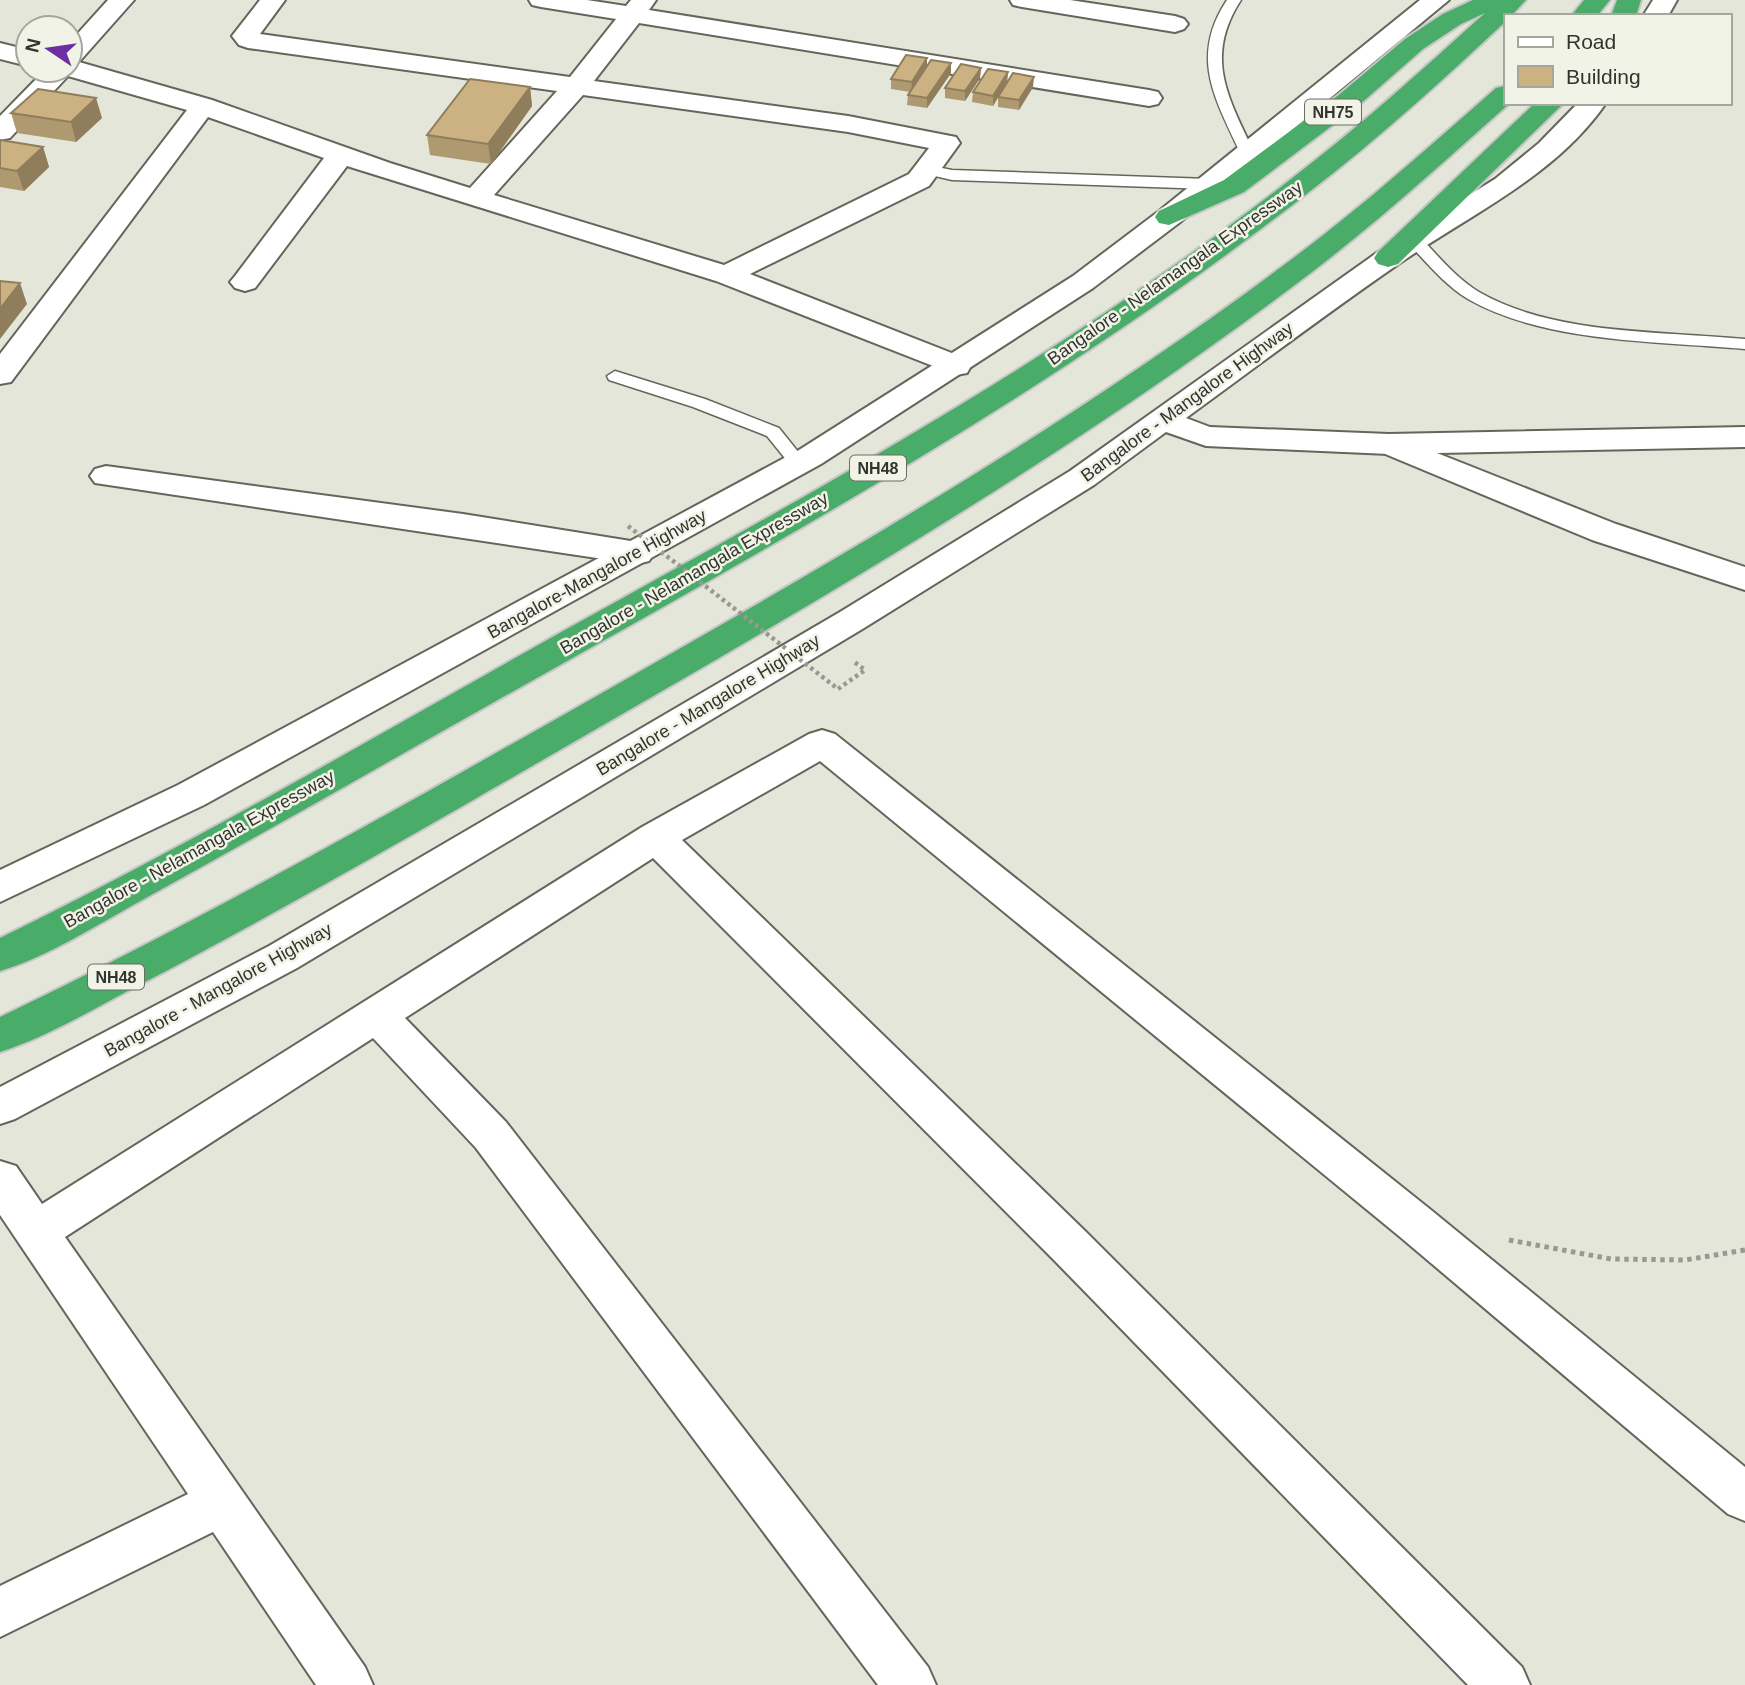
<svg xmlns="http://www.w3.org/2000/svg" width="1745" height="1685" font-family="Helvetica,sans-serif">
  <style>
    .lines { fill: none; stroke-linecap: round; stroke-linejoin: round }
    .service-casing { stroke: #64665b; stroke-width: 3 }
    .minor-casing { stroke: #64665b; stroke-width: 4 }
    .tertiary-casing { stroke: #64665b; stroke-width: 4 }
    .motorway-casing { stroke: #c6c6c5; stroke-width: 4 }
    .path-far1 { stroke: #989a91; stroke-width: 4.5; stroke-dasharray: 3.5 3.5; stroke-linecap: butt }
    .path { stroke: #989a91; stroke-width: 5; stroke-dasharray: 4.5 4.5; stroke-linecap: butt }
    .service { fill: #fff; fill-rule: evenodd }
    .minor { fill: #fff; fill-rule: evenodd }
    .tertiary { fill: #fff; fill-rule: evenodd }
    .motorway { fill: #49ac69; fill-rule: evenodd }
    .path-bridge { stroke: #989a91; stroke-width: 4.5; stroke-dasharray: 3.5 3.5; stroke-linecap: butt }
    .wall { fill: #af9970 }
    .shaded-wall { fill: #8f7d5b }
    .building { fill: #ccb282; stroke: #8f7d5b; stroke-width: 2 }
    .labels { text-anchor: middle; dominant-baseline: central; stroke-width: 5; stroke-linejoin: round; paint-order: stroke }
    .shield { fill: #f0f3e6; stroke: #6c6d66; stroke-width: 2 }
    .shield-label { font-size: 16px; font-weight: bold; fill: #33342f }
    .street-label { font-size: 18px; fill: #33342f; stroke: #f0f3e6 }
  </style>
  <rect width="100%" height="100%" fill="#e3e6d9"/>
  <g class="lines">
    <g class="service-casing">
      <g id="service">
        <path d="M1227,0H1241C1204,57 1228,97 1254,152L1247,156L1240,152C1214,97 1190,56 1227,0Z"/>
        <polygon points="927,165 952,170 1209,179 1217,184 1209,189 952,180 922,173 922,167"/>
        <path d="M1415,236L1421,238C1439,257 1456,278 1479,292C1553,335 1662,331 1745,339V349C1658,341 1545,343 1468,299C1445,285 1428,264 1409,244V238Z"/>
        <polygon points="615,371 705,399 779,428 807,463 798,468 792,467 767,436 693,407 609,380 607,376"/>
      </g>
    </g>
    <g class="minor-casing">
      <g id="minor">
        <path d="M108,0H134L79,62L212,100L390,163L470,188L557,91L248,48L239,45L232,36L260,0H285L260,34L570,77L616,19L541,7L532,5L529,0H587L626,6L631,0H656L649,10L1149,90L1158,92L1162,98L1158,104L1149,106L639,23L594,81L848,116L956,137L960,143L929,186L750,274L967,359L971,366L967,373L956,375L716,281L347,166L255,288L245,291L235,288L230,282L235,276L324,158L208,117L11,382L0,384V354L187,110L68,76L10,138L0,140V116L45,70H70V42ZM583,95L848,132L929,148L909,174L724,265L494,195Z"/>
        <polygon points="1010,0 1070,0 1175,16 1184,19 1188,24 1184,29 1175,32 1022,7 1013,5"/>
        <polygon points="0,43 28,50 28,66 0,59"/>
        <polygon points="1389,434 1616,524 1745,567 1745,590 1592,540 1378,451 1373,444 1378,437"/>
        <polygon points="106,466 463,514 637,542 649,545 654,553 649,561 637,564 95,483 90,476 95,469"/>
        <polygon points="822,730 835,734 1431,1210 1745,1467 1745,1521 1728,1514 1399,1236 820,761 682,840 1085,1231 1522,1667 1530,1685 1468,1685 1053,1259 653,858 405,1018 506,1122 928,1667 936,1685 878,1685 476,1148 373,1038 65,1237 365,1667 373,1685 316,1685 213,1532 0,1637 0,1586 188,1494 0,1215 0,1161 16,1166 42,1204 642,827 809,734"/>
      </g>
    </g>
    <g class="tertiary-casing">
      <g id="tertiary">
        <polygon points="1420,0 1449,0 1179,223 1093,288 821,464 204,805 0,902 0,870 178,785 799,450 1073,276 1159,211"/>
        <polygon points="1653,0 1677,0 1668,16 1643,16"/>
        <path d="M1578,103H1606C1555,177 1469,215 1397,265C1326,314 1256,367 1186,418L1210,427L1389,434L1745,427V447L1389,454L1206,446L1166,432L1094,485L864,628L297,968L15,1119L0,1124V1087L269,946L840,612L1070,471L1378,252L1495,179L1539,143Z"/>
      </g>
    </g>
    <g class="motorway-casing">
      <g id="motorway">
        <path d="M1473,0H1526L1511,16H1505V22C1442,81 1378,139 1309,192C1034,408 721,573 418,745C327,797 236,848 144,899C98,924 50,956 0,971V938C192,844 378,735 565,630C814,492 1067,355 1291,179C1359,127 1422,70 1485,13L1461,24L1423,49L1358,106L1244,192L1169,225L1159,223L1155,217L1159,211L1224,180L1340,94L1405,39L1443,14Z"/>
        <polygon points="1584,0 1610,0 1597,16 1571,16"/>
        <polygon points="1617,0 1641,0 1636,16 1611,16"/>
        <path d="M1505,86V103H1510C1445,161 1381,219 1312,272C1047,474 755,637 468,803C361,864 254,925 145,982C98,1006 50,1036 0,1052V1017C208,917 408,803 609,689C843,556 1076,421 1292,259C1363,206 1429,147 1496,88Z"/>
        <polygon points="1535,103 1564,103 1398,264 1388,267 1378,264 1374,258 1378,252"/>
      </g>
    </g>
    <polyline class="path-far1" points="838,689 865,670 853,661"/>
    <polyline class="path" points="1509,1240 1611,1259 1685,1260 1745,1250"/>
    <use href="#service" class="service"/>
    <use href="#minor" class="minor"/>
    <use href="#tertiary" class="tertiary"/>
    <use href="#motorway" class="motorway"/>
    <polyline class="path-bridge" points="628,526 838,689"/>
  </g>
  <g class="wall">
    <polygon points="951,63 951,73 927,108 907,105 908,95 910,92 891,89 891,79 927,67"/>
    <polygon points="981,68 980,78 965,101 945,98 945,88"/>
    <polygon points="1008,72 1007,82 993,106 972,102 973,92"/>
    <polygon points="530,87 532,106 491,164 430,155 427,135"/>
    <polygon points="1033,87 1019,110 998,107 998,97"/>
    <polygon points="11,113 102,118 76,142 17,133"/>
    <polygon points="0,140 43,147 49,167 24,191 0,187"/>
  </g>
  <g class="shaded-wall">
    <polygon points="927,58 927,68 911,92 912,82"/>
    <polygon points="951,63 951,73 927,108 927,98"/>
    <polygon points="981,68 980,78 965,101 965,91"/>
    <polygon points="1008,72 1007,82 993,106 993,96"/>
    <polygon points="1034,77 1033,87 1019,110 1019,100"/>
    <polygon points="530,87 532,106 491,164 488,144"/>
    <polygon points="96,98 102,118 76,142 71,122"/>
    <polygon points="43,147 49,167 24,191 17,171"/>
    <polygon points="20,283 27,304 0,339 0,309"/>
  </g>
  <g class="building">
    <polygon points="906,55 927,58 912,82 891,79"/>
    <polygon points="931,60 951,63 927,98 908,95"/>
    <polygon points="961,64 981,68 965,91 945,88"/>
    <polygon points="988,69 1008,72 993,96 973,92"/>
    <polygon points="1013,73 1034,77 1019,100 998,97"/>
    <polygon points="470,79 530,87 488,144 427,135"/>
    <polygon points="38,89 96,98 71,122 11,113"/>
    <polygon points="0,140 43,147 17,171 0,168"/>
    <polygon points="0,281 20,283 0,309"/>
  </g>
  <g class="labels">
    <g class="shield">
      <rect x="1305" y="99.5" width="56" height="25" rx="5"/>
      <rect x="850" y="455.5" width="56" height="25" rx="5"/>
      <rect x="88" y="964.5" width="56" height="25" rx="5"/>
    </g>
    <g class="shield-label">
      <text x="1333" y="112">NH75</text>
      <text x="878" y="468">NH48</text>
      <text x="116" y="977">NH48</text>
    </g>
    <g class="street-label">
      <text transform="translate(1175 273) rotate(-35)">Bangalore - Nelamangala Expressway</text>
      <text transform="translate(1187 402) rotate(-36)">Bangalore - Mangalore Highway</text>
      <text transform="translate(694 573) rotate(-30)">Bangalore - Nelamangala Expressway</text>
      <text transform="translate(597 574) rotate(-29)">Bangalore-Mangalore Highway</text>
      <text transform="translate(708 705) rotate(-31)">Bangalore - Mangalore Highway</text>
      <text transform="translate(199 849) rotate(-29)">Bangalore - Nelamangala Expressway</text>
      <text transform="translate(218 990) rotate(-29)">Bangalore - Mangalore Highway</text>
    </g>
  </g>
  <rect x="1504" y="14" width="228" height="91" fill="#f0f3e6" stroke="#a4a79d" stroke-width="2"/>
  <rect x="1518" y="37" width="35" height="10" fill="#ffffff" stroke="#a4a79d" stroke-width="2"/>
  <text x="1566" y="49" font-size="21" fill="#33342f">Road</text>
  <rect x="1518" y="66" width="35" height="21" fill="#ccb282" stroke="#a4a79d" stroke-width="2"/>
  <text x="1566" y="84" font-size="21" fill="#33342f">Building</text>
  <g transform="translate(49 49) rotate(283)"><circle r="33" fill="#f0f3e6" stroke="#a4a79d" stroke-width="2"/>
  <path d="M0-5L12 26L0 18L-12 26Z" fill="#6e2ea3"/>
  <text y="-10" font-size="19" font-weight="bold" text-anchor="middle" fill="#33342f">N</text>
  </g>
</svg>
